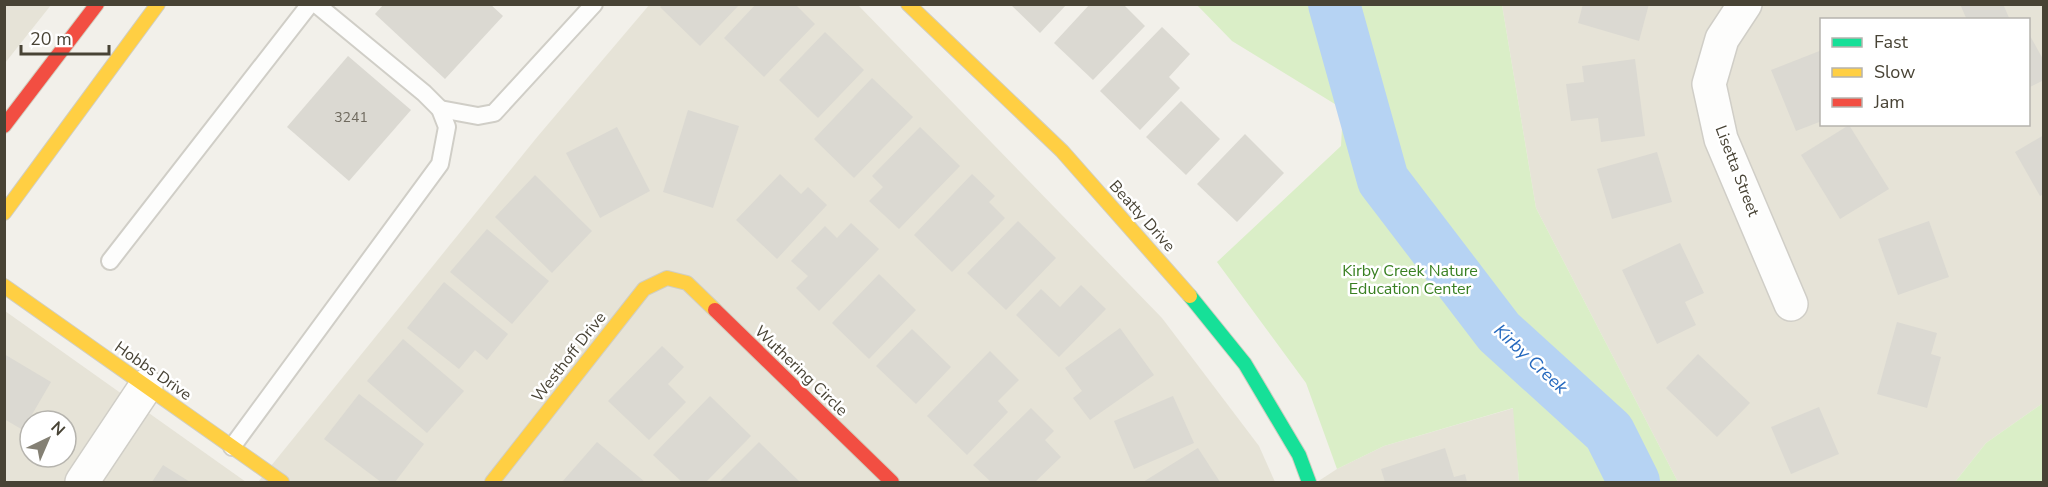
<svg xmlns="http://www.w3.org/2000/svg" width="2048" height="487" font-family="'Nunito Sans',sans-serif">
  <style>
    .residential { fill: #e6e3d7; fill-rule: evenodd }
    .green { fill: #daeec7 }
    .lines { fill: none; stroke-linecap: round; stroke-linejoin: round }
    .river { stroke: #b6d3f3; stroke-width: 52 }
    .building { fill: #dbd9d2 }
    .lane-casing { stroke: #d0cec7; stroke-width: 20 }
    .street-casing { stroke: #d0cec7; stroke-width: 36 }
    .fast-casing { stroke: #d1cec0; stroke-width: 16 }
    .slow-casing { stroke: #d1cec0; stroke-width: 16 }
    .jam-casing { stroke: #d1cec0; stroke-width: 16 }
    .lane { stroke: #fdfdfc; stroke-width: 16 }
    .street { stroke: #fdfdfc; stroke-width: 33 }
    .fast { stroke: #16e098; stroke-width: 14 }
    .slow { stroke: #ffcf43; stroke-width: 14 }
    .jam { stroke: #f24e42; stroke-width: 14 }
    .labels { text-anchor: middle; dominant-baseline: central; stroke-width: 5; stroke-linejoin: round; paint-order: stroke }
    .number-label { font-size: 14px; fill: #6e695d }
    .street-label { font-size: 16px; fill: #484335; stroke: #fff }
    .park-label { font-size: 16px; fill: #398022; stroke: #fff }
    .water-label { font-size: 18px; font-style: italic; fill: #2468be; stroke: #fff }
  </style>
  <rect width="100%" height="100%" fill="#f2f0ea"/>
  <g class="residential">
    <polygon points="5,4 51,5 5,63 4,5"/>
    <polygon points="650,4 858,5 1162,318 1259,446 1275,482 258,482 538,136"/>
    <path d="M1502,5H2043V403L1986,443L1955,482H1678L1536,208ZM1822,20H2028V124H1822Z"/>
    <path d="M5,311L246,482H5ZM30,421H66V457H30Z"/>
    <polygon points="1514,408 1519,482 1317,482 1337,469 1384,446"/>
  </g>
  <g class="green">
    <polygon points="1197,5 1502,5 1536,208 1678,482 1519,482 1513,408 1384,446 1337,469 1306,383 1217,262 1341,146 1343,109 1232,41"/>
    <polygon points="2043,403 2043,482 1955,482 1986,443"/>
  </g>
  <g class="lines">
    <polyline class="river" points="1334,4 1383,180 1499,332 1609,432 1634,482"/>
  </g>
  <g class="building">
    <polygon points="384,4 490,4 503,16 445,79 375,14"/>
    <polygon points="663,4 740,4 700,46 660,7"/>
    <polygon points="756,4 795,4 815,24 764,77 724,38"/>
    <polygon points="1010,4 1067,4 1040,33"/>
    <polygon points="1090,4 1123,4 1145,26 1093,80 1054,43"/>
    <polygon points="1583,4 1649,4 1639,41 1578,23"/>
    <polygon points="1960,4 2003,4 2010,20 1967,20"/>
    <polygon points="1162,27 1190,54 1169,77 1180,88 1140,130 1100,91"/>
    <polygon points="825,32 864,70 818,118 779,80"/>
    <polygon points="2028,32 2044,61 2044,80 2028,88"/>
    <polygon points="1822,50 1822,121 1796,131 1771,70"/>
    <polygon points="348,56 411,110 349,181 287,127"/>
    <polygon points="1635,59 1645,136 1601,142 1598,118 1571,121 1566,84 1584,82 1582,66"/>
    <polygon points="872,78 913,117 854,178 814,139"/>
    <polygon points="1181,101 1220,139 1186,175 1146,137"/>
    <polygon points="688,110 739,126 713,208 663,192"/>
    <polygon points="1849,125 1889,189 1840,219 1801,155"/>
    <polygon points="617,127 650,191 600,218 566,153"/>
    <polygon points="920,127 960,166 899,229 869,201 883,187 872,176"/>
    <polygon points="1245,134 1284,173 1237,222 1197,184"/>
    <polygon points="2044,135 2044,194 2040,196 2015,152"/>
    <polygon points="1657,152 1672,202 1612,219 1597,169"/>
    <polygon points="780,174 801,194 808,187 827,205 777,259 736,220"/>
    <polygon points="972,174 995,196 989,202 1005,218 952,272 914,235"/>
    <polygon points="535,175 592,231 552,273 495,217"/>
    <polygon points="1018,221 1056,258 1006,310 967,273"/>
    <polygon points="1929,221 1949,277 1898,295 1878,239"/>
    <polygon points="851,223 879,249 819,311 796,288 808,276 791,261 825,226 837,238"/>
    <polygon points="487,229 549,281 512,324 450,272"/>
    <polygon points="1680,243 1704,293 1685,302 1696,325 1657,344 1622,270"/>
    <polygon points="879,274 916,310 869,359 832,323"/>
    <polygon points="444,282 508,334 487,360 475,350 459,369 407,328"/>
    <polygon points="1081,285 1106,309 1059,357 1016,315 1041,289 1060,307"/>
    <polygon points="1897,322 1937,333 1931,354 1941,357 1927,408 1877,394"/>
    <polygon points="1120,328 1154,375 1090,420 1073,398 1082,391 1065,368"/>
    <polygon points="912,329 951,367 916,404 876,366"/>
    <polygon points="403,339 464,391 427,433 367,381"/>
    <polygon points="662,346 684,367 668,384 686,402 649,440 608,401"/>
    <polygon points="990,351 1019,380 998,401 1008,412 967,455 927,416"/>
    <polygon points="4,354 51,382 23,430 4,419"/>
    <polygon points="1698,354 1750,403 1717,437 1666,388"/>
    <polygon points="359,394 424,444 395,482 381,482 324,439"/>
    <polygon points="710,396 751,436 706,482 682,482 653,455"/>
    <polygon points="1173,396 1194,443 1134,469 1114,421"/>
    <polygon points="1819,407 1839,454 1791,474 1771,427"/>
    <polygon points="1031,408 1054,431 1045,440 1061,457 1035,482 991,482 973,465"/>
    <polygon points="597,442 645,482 562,482"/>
    <polygon points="759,442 800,482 719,482"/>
    <polygon points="1198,448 1220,482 1143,482"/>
    <polygon points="1445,448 1454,477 1465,474 1467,482 1385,482 1381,469"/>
    <polygon points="163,465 190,482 152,482"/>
  </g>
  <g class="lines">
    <g class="lane-casing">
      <g id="lane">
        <polyline points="440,109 478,116 494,113 594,4"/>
        <polyline points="110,261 310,4"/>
        <polyline points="232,447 440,164 447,127 440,109 424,93 316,4"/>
      </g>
    </g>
    <g class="street-casing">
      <g id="street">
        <polyline points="1745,4 1722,39 1709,84 1721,139 1791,304"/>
        <polyline points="82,482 146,386"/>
      </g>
    </g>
    <g class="fast-casing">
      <polyline id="fast" points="1190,296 1245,364 1299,455 1309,482"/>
    </g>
    <g class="slow-casing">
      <g id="slow">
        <polyline points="908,4 1062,151 1190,296"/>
        <polyline points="4,213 158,4"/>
        <polyline points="4,286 282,482"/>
        <polyline points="492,482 644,289 667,278 687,283 715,310"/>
      </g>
    </g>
    <g class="jam-casing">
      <g id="jam">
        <polyline points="4,126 97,4"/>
        <polyline points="715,310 892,482"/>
      </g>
    </g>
    <use href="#lane" class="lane"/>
    <use href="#street" class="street"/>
    <use href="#fast" class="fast"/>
    <use href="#slow" class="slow"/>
    <use href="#jam" class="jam"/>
  </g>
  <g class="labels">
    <g class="number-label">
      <text x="351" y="117">3241</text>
    </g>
    <g class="street-label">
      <text transform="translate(1737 171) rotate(69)">Lisetta Street</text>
      <text transform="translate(1142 216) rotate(48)">Beatty Drive</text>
      <text transform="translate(569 357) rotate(-52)">Westhoff Drive</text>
      <text transform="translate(153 371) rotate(35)">Hobbs Drive</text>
      <text transform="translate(801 371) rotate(44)">Wuthering Circle</text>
    </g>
    <g class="park-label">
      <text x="1410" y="271">Kirby Creek Nature<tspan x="1410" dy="18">Education Center</tspan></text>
    </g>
    <g class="water-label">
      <text transform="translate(1531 359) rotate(43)">Kirby Creek</text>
    </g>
  </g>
  <rect width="2048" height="487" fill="none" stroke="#484335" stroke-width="12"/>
  <rect x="1820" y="18" width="210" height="108" fill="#ffffff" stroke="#b6b4ae" stroke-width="1.5"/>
  <rect x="1832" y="38" width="30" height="9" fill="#16e098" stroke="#b6b4ae" stroke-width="1.5"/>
  <text x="1874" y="48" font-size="18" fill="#484335">Fast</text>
  <rect x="1832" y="68" width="30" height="9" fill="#ffcf43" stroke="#b6b4ae" stroke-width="1.5"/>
  <text x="1874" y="78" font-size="18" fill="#484335">Slow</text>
  <rect x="1832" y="98" width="30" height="9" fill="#f24e42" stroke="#b6b4ae" stroke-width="1.5"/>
  <text x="1874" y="108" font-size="18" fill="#484335">Jam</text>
  <g transform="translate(48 439) rotate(44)"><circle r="28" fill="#ffffff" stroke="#b6b4ae" stroke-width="1.5"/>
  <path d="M0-4.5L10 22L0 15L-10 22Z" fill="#848074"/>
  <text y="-9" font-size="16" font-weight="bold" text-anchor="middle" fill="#484335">N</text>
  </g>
  <path d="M21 45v9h88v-9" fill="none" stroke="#484335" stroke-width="3"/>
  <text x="30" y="45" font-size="18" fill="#484335" stroke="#ffffff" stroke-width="4.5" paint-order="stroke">20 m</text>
</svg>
